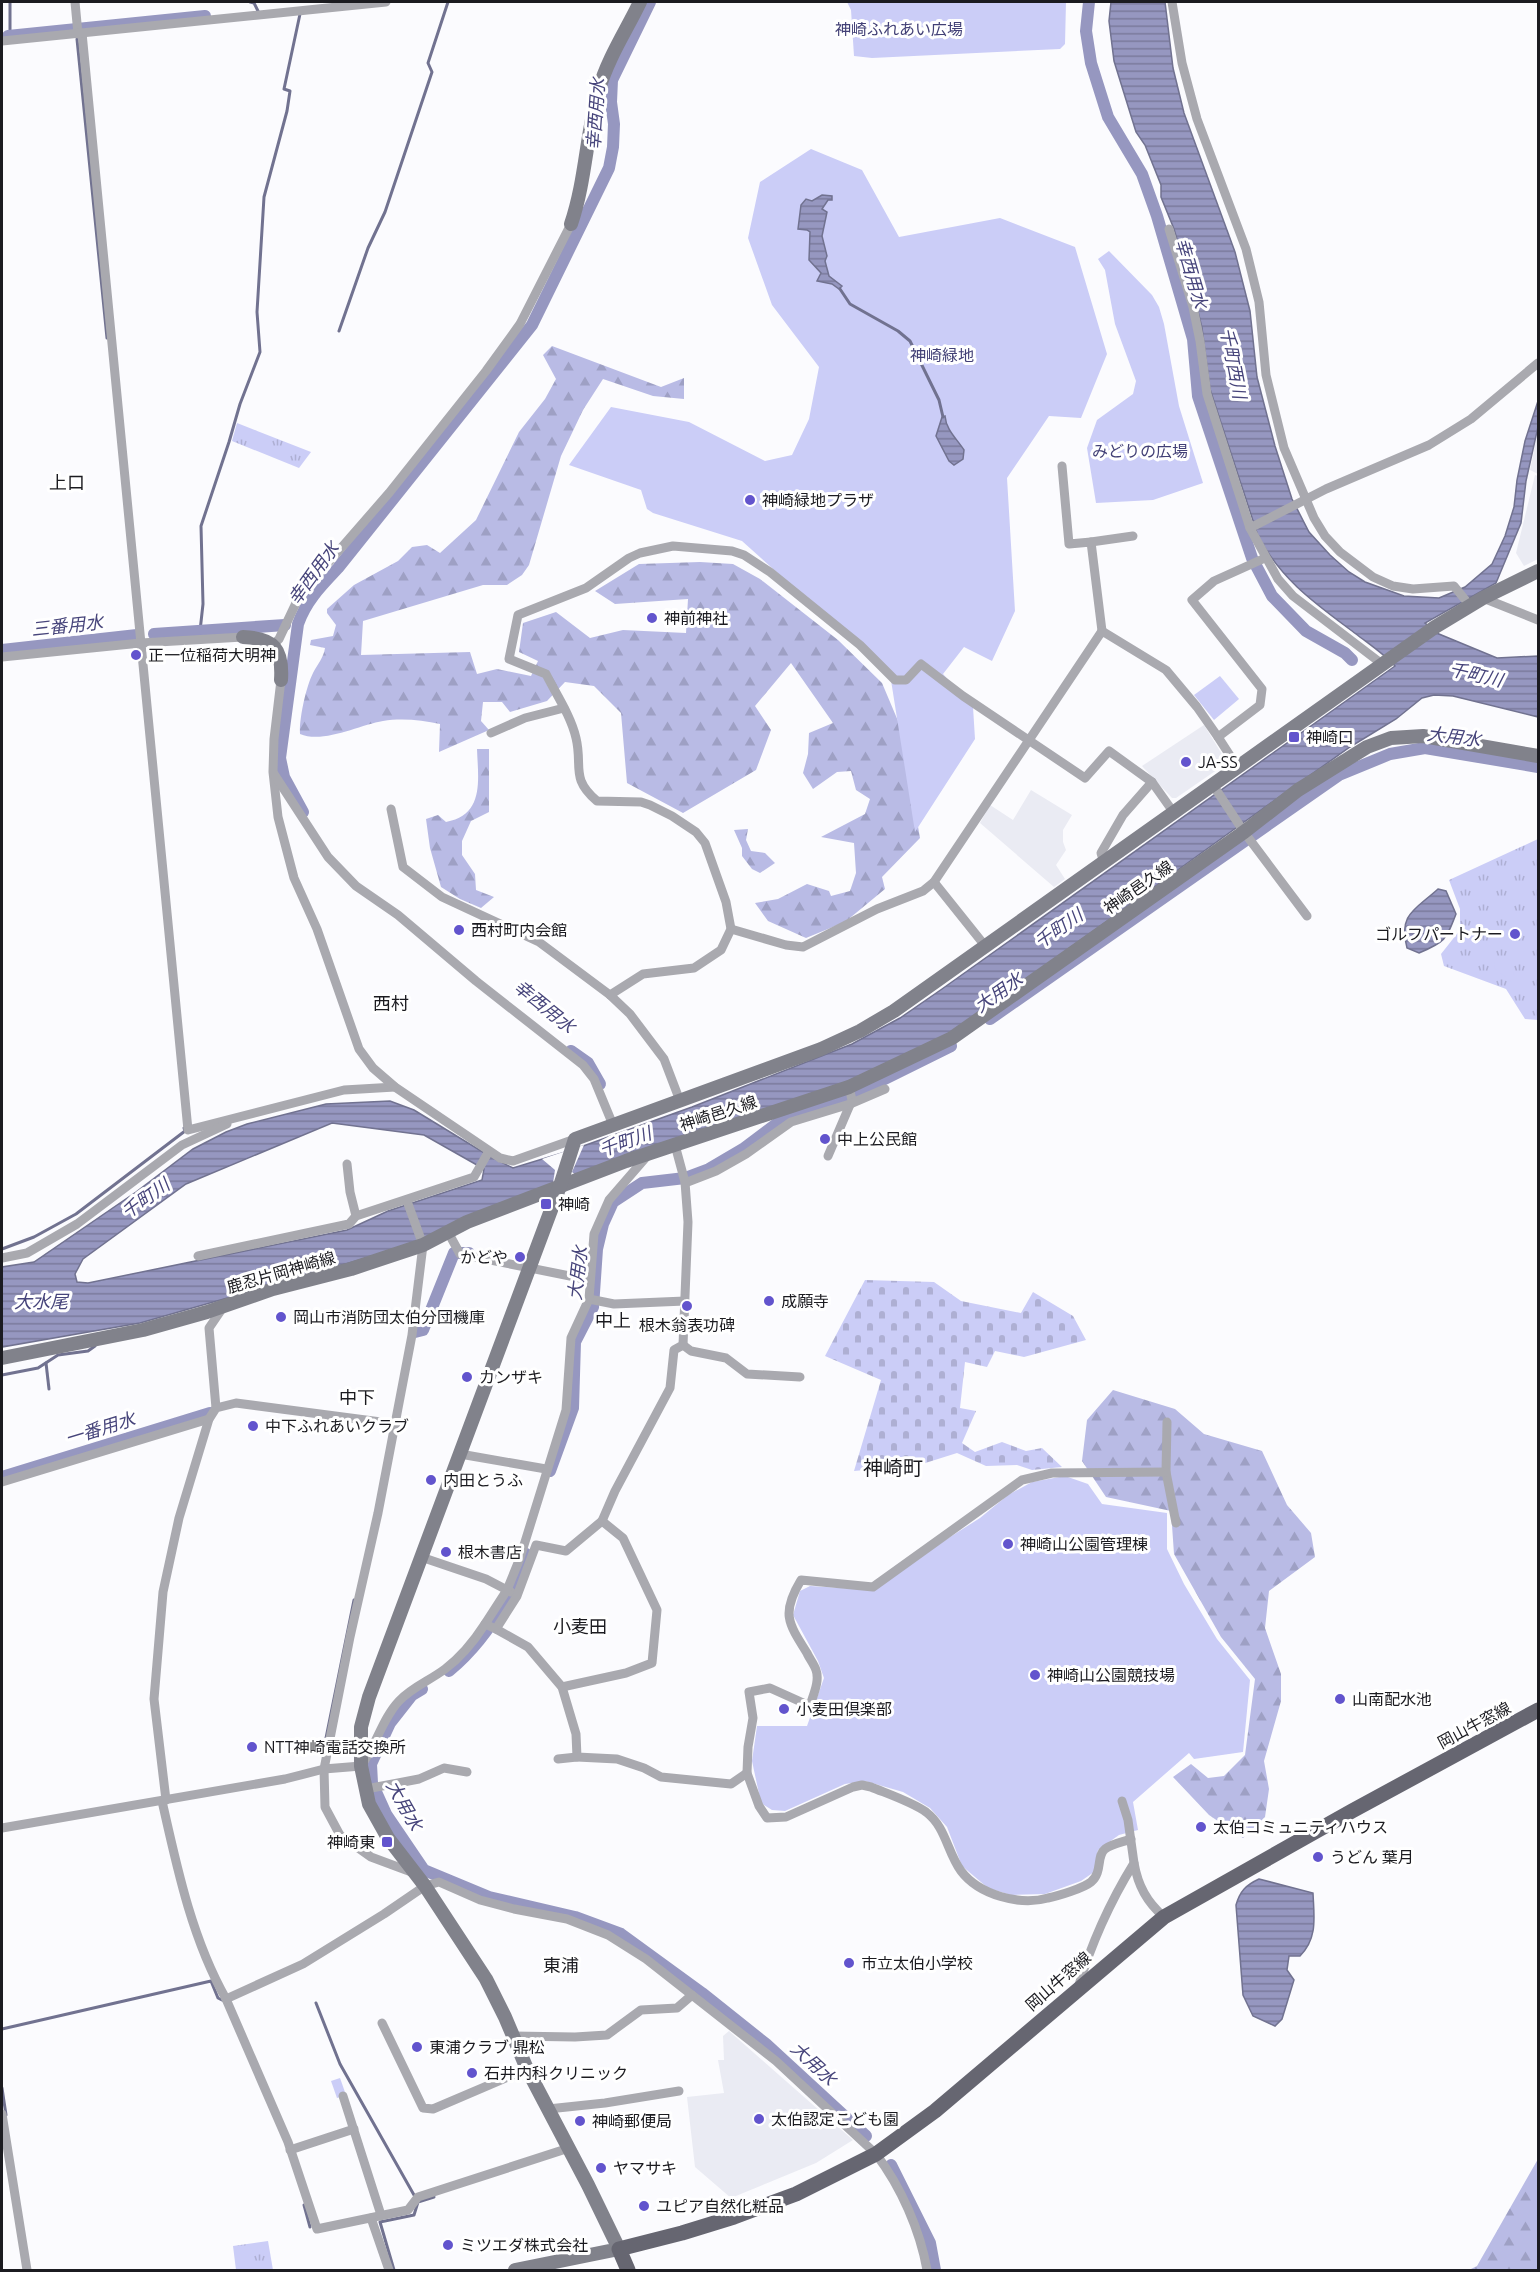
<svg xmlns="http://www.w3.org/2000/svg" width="1540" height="2272" font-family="Ubuntu,'Noto Sans JP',sans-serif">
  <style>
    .built { fill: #eaebf3 }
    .grass { fill: url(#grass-tufts) }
    .forest { fill: url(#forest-firs) }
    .cemetery { fill: url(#cemetery-stones) }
    .green { fill: #cbcdf7 }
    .water { fill: url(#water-rules); stroke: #717290; stroke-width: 1.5; fill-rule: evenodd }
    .pier { fill: #fbfbfe }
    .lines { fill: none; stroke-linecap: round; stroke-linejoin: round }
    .stream { stroke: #717290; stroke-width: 3 }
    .canal { stroke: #9697c0; stroke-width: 12 }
    .street { stroke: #a9a9af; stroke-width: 9 }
    .secondary { stroke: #81828b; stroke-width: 14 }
    .primary { stroke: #666671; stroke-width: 15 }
    .poi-dot { fill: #6254cd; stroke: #fff; stroke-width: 2 }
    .labels { text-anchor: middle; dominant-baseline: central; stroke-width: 6; stroke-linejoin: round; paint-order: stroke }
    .park-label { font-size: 16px; fill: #424076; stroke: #fff }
    .poi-label { font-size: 16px; fill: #1b1b20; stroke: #fff; text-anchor: start }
    .street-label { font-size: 16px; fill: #1b1b20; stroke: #fff }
    .water-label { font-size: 18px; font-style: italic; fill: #47457b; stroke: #fff }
    .neighbourhood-label { font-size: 18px; fill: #1b1b20; stroke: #fff }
    .quarter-label { font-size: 20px; fill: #1b1b20; stroke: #fff }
  </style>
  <defs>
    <pattern id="grass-tufts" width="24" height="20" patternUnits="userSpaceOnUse" patternTransform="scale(1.5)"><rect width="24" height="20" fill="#cbcdf7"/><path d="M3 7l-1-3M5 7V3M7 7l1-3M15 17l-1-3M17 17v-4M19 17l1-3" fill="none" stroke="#aeafd3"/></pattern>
    <pattern id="forest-firs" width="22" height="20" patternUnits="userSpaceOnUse" patternTransform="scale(1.5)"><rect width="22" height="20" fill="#b9bbe5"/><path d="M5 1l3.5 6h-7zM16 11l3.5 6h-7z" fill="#9ea0c4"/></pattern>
    <pattern id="cemetery-stones" width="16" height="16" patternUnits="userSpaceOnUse" patternTransform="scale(1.5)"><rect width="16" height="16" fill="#cbcdf7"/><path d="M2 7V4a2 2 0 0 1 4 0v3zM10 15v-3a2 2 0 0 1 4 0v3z" fill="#aeafd3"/></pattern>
    <pattern id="water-rules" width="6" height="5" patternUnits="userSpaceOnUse" patternTransform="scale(1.5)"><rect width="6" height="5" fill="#9697c0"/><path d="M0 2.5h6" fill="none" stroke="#7a7a9c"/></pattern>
  </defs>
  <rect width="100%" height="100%" fill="#fbfbfe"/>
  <g class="built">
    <polygon points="1538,431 1538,474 1530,470"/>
    <polygon points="1535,475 1538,476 1538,559 1524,566 1516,553"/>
    <polygon points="1204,725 1225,759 1224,765 1176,798 1172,798 1142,766"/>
    <polygon points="1031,790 1072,815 1063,830 1063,842 1066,850 1056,865 1065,879 1054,887 980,823 990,805 1013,820"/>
    <polygon points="729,2031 853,2140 816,2163 731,2198 695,2167 687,2097 724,2093 718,2060 724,2060 723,2036"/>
  </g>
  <g class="grass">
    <polygon points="237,423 311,452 299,468 232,441"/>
    <polygon points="1538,839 1538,1020 1525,1019 1506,989 1444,966 1441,954 1460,930 1460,909 1449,880"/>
    <polygon points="268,2241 273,2270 236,2270 233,2246"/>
  </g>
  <g class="forest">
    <path d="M552,346L661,387L684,378V399L653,396L603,379L583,410L561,456L529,565L522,575L507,585H483L363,621L361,655L470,652L477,674L497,669L531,676L538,661L519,652L523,623L556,612L590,638L623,630L686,633L688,599L615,604L595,591L639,564L700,562L733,564L760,579L838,640L882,683L901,728L920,838L882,877L885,889L845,922L806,938L768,921L755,903L778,899L807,884L829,891L831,896L850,891L856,873L854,843L821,837L865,814L870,799L856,790L851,771L837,772L813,789L803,773L808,754L809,733L833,723L791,663L755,706L771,730L756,770L683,813L627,783L621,713L594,686L565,682L547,701L510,712L502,702H483L481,721L489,730L439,752L440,724C422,720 401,718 383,721C359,725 323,744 300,734C299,719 306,687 313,673C317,665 324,657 325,648L310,645L311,640L333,636L336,625L327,613V609L354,585L398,561L412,547L427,545L440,553L476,520L519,432L545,399L556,379L543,355Z"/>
    <path d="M477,749H489V812L471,821L462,841V855L475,874L476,890L494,897L481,908L460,899L441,887L430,848L426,819L438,815L446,822C485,815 478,779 477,749Z"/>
    <polygon points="748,829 746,840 751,851 765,853 775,863 760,873 752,869 742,856 742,848 734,830"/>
    <polygon points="1113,1390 1175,1409 1204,1434 1262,1451 1287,1505 1311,1533 1315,1557 1269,1591 1265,1628 1281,1674 1281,1701 1264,1761 1269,1789 1265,1817 1243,1838 1209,1815 1173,1777 1191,1764 1208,1778 1224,1776 1245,1755 1255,1679 1221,1637 1174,1554 1171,1511 1106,1497 1082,1461 1087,1420"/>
    <polygon points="1538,2159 1538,2270 1469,2270 1477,2266"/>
  </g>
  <polygon class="cemetery" points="865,1280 934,1282 961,1301 1021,1313 1033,1292 1073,1316 1086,1340 1024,1357 995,1351 987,1367 965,1362 960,1408 976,1411 962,1443 975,1452 1002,1442 1026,1451 1042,1448 1062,1467 1032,1470 1017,1465 986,1466 957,1453 919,1465 854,1471 881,1380 825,1356"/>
  <g class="green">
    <polygon points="847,2 1066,2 1065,44 1060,49 872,58 854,56 851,10"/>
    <polygon points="811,149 862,170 899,237 1000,218 1075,247 1107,354 1081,418 1049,416 1007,478 1015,611 992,661 964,647 943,674 973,707 975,739 915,832 890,674 742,541 653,513 647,509 641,490 569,465 611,407 689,422 765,461 792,455 809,419 819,367 772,305 748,238 760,182"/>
    <polygon points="1109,251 1152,295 1159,307 1164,324 1179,406 1203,483 1153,500 1096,503 1087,448 1097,420 1133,394 1136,381 1115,324 1105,270 1098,259"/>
    <polygon points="1220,676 1239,699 1214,720 1194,695"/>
    <polygon points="1499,957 1506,957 1511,961 1515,979 1512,982 1494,968 1495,961"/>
    <polygon points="1065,1476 1088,1484 1102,1504 1167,1513 1167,1549 1184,1584 1217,1639 1250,1680 1243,1752 1194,1759 1189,1753 1133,1802 1138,1830 1119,1835 1098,1850 1094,1872 1081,1881 1045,1894 1011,1895 988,1888 962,1866 947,1827 930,1808 903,1792 865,1781 845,1784 785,1811 772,1810 761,1803 752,1761 757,1726 807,1726 824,1678 818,1661 793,1615 800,1591 810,1586 873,1590 928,1551 980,1518 1008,1495 1032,1482"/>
    <polygon points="340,2078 346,2095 337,2098 331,2081"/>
  </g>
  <g class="water">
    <path d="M1111,2H1165L1173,68L1184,113L1235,252L1250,311L1257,377L1275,446L1292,499L1309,532L1330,555L1349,572L1365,582L1404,596L1439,598L1465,587L1492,564L1505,536L1514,507L1517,480L1525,441L1538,401V427L1526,481L1521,523L1496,583L1425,623L1439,634L1497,658L1538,656V717L1453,696L1434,695L1422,698L1396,719L1350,747L1247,820L955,1031L854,1079L401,1248L140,1323L2,1347V1267L34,1262L136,1192L193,1149L226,1132L247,1124L326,1104L390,1101L414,1110L491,1157L513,1168L572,1150L692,1107L852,1044L900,1018L942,989L1395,666C1384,654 1369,644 1356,634C1316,604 1282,581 1258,536L1210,389L1202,328L1195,299L1174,229L1161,197V185L1145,145L1136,132L1114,61L1109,21ZM332,1123L424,1135L484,1169L482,1180L388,1211L347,1230L88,1283L77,1282L75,1274L83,1259L186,1184Z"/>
    <polygon points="822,195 832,196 832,200 828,200 822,209 827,212 822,236 827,256 825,261 829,276 842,286 839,289 832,284 817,281 821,273 809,260 810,232 807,230 798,229 801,205 806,199 812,201"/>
    <path d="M945,416C946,430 957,439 964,450L963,459L954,465L949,461L936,436L942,417Z"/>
    <path d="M1438,889L1446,891L1456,914C1446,940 1445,942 1419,953L1407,948C1398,914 1415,910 1438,889Z"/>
    <path d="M1259,1879L1313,1893C1314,1917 1318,1938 1300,1956H1289L1287,1970L1294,1980L1282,2019L1275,2026L1253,2016L1243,1995L1236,1905C1240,1891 1246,1885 1259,1879Z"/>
  </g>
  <polygon class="pier" points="584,1145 572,1172 576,1175 553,1183 555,1170 542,1159"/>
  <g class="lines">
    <g class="stream">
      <polyline points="250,2 254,3 258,11"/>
      <polyline points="10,36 10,2"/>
      <polyline points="77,39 107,338"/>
      <polyline points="840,289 850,304 898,331 910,341 939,400 943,417"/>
      <polyline points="339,331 368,248 385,212 432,72 428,63 448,2"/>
      <polyline points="200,631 203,604 201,526 229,442 240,404 260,352 257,312 264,197 287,111 290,91 284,89 300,14"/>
      <polyline points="2,1249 34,1237 76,1214 185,1131 184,1128"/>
      <polyline points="46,1363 49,1389"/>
      <polyline points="2,1375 38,1368 58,1355 88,1351 95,1346"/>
      <polyline points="326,1738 354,1600"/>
      <polyline points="316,2003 340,2064 414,2195"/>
      <polyline points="2,2029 211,1981 218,1998 224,2001"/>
      <polyline points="2,2088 6,2115"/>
      <polyline points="304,2205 310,2227"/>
      <polyline points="394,2270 380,2222 414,2215 418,2202 434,2197"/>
    </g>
    <g class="canal">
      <polyline points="1089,2 1086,31 1091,63 1108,117 1142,174 1157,216 1193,339 1198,396 1252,558 1272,596 1306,631 1345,653 1352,660"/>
      <polyline points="8,36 205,16"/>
      <polyline points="154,634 285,625"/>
      <polyline points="2,650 137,635"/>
      <path d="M303,812L284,777L280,758L298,624C306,601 321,586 338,568L532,325L609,168L613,147L614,124L611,102L612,80L650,2"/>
      <polyline points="990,1019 1339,775 1390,754 1425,748 1538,767"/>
      <polyline points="571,1051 588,1063 600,1084"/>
      <polyline points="415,1332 423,1330 454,1253 469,1253"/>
      <polyline points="550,1471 573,1408 575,1342 593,1307 597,1249 603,1224 613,1202 642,1183 685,1178 709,1169 743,1149 787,1116 815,1109 852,1095 951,1046"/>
      <polyline points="2,1477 210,1413"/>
      <path d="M449,1671C486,1640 510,1599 526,1554"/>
      <polyline points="422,1689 412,1695 390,1723 371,1764 372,1783 386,1814 424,1870 489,1897 575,1917 621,1934 702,1993 766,2044 866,2136"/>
      <polyline points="891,2165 930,2243 935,2270"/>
    </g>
    <g class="street">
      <polyline points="75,2 78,34"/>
      <polyline points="1172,2 1182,63 1197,119 1246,249 1259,302 1266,375 1284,448 1314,518 1325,536 1340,552 1373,577 1393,586 1413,589 1454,586 1471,607"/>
      <polyline points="82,33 188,1130 344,1090 395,1087"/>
      <polyline points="2,41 386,2"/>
      <polyline points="1169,229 1193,307 1200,341 1207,394 1250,528 1278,579 1293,596 1382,664"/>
      <polyline points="1062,466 1069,544 1091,542 1102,631"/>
      <polyline points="1250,528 1326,489 1429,445 1471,419 1538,363"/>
      <polyline points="1091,542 1133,536"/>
      <polyline points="1483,598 1538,620"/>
      <polyline points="273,645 279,639 296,603 308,586 389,493 486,371 520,324 571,224"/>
      <polyline points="2,657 141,643 243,637"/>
      <polyline points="281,680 274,739 273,772 278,817 294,878 317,929 359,1049 373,1068 395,1087 500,1158 513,1161 575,1139"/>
      <polyline points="491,733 525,718 564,708"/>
      <polyline points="1218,737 1238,768"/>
      <polyline points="274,774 328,857 356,886 398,915 476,981 583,1065 594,1079 613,1125"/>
      <polyline points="1213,785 1244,832 1307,916"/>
      <polyline points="391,809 403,867 442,897 539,942 610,995 630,1014 664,1059 680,1101"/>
      <polyline points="1104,863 1101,853 1123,815 1152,782"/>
      <polyline points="934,882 986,947"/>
      <polyline points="731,929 786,945 803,947 877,909 923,891 934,882 1102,631 1166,670 1197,707 1218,737 1260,705 1262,689 1192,600 1214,581 1265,558"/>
      <path d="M610,995L643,974L694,968L721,950L731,929L726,902L705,843L696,832L672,816L650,805L641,802L597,801C570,778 583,767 576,738C571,716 556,694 546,674L509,659L518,615L586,588L629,558L640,553L673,546L732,551L744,555L770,572L860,645L895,680H906L921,664L963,696L1085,778L1109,751L1152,782L1174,813"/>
      <polyline points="828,1156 852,1100 849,1087"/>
      <polyline points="347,1164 350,1192 356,1216"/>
      <polyline points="685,1183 716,1171 746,1154 791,1122 850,1104 885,1089"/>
      <polyline points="407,1201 423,1245 412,1335 378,1513 350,1637 324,1769 325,1807 340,1835 371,1857 414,1873"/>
      <polyline points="448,1232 460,1254 590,1280"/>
      <polyline points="198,1256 349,1224 356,1216 474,1177 489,1151"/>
      <polyline points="2,1258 27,1253 77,1224 182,1145 227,1124"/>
      <polyline points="589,1299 614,1304 685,1301"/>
      <polyline points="683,1345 691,1351 726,1358 747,1374 800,1377"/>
      <polyline points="216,1408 209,1328 224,1306"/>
      <polyline points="1167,1422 1166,1472 1176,1523"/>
      <polyline points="460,1454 546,1469"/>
      <polyline points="2,1482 209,1419"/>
      <polyline points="602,1521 615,1491 670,1388 674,1350 683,1345 688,1222 685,1182 675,1145"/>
      <polyline points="421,1557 486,1579 511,1592"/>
      <polyline points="485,1624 507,1590 520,1558 566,1410 571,1338 589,1299 594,1234 609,1200 648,1155"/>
      <polyline points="496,1629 528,1647 562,1687 576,1734 577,1757 617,1759 644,1768 661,1777 731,1784 747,1773"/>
      <polyline points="558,1759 577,1757"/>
      <polyline points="366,1789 419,1779 444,1768 467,1772"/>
      <polyline points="166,1800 154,1699 163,1592 179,1518 209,1419 216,1408 236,1403 396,1424"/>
      <path d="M162,1801C177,1868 192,1939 226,1999L288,2142L317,2229L408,2210L418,2197L569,2148"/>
      <path d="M2,1828L285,1779L324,1769L361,1766C376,1746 382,1719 399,1701C412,1687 429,1681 445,1669C461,1657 474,1641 485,1624L496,1629L517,1596L536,1545L566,1551L602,1521L623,1538L657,1610L652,1663L626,1673L562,1687"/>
      <path d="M1131,1839C1123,1842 1111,1844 1105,1849C1096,1856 1103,1872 1091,1882C1084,1888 1058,1896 1048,1898C1020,1906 979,1895 961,1871C947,1852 946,1827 926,1812C912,1802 888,1794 871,1787L862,1785L853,1787L786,1817L767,1818L759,1806L747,1773L748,1747L753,1718L749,1692L770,1688L810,1706C813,1695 820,1681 816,1670C814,1664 809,1658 807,1653C788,1623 781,1613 801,1580L873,1587L1022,1480L1052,1473L1166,1472"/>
      <path d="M1134,1863C1138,1886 1147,1902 1164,1917"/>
      <path d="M1078,1988C1091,1944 1110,1902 1134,1863L1128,1820L1122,1801"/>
      <path d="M226,1999L303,1964L384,1914L425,1886L439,1882L480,1900L514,1909L567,1919L608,1935L646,1959L776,2061L876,2154C901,2187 920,2230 927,2270"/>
      <polyline points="382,2023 423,2108 433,2109 527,2069"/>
      <polyline points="513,2036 575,2037 607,2035 641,2010 677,2008 692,1995"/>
      <polyline points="343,2096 381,2215"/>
      <polyline points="548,2109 605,2103 679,2091"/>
      <polyline points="2,2114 27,2270"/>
      <polyline points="290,2150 354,2129"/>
      <polyline points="371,2218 389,2270"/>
    </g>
    <g class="secondary">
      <path d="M571,224C586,180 586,134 599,89C608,58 626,31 640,2"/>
      <path d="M243,637C274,638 283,649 281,680"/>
      <polyline points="2,1358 143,1330 207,1312 273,1289 351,1269 423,1245 467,1222 626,1161 849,1087 952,1038 1244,832 1298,790 1367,747 1391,738 1423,736 1538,756"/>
      <polyline points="515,2270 619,2249 588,2185 527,2069 505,2017 486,1979 425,1886 388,1838 369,1804 361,1766 361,1727 369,1697 560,1186 575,1139 821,1049 860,1031 894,1011 1435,627 1483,598 1538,571"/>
    </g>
    <polyline class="primary" points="628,2270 619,2249 682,2233 734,2217 796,2194 876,2154 935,2111 1164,1917 1352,1811 1538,1710"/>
  </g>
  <g class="poi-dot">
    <circle cx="750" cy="500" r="6"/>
    <circle cx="652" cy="618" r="6"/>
    <circle cx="136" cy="655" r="6"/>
    <rect x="1288" y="731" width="12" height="12" rx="3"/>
    <circle cx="1186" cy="762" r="6"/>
    <circle cx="459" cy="930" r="6"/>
    <circle cx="1515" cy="934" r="6"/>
    <circle cx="825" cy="1139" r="6"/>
    <rect x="540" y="1198" width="12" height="12" rx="3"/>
    <circle cx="520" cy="1257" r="6"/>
    <circle cx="769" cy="1301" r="6"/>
    <circle cx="687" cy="1306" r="6"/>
    <circle cx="281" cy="1317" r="6"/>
    <circle cx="467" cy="1377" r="6"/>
    <circle cx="253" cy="1426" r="6"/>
    <circle cx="431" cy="1480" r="6"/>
    <circle cx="1008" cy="1544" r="6"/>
    <circle cx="446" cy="1552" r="6"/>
    <circle cx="1035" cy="1675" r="6"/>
    <circle cx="1340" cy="1699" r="6"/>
    <circle cx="784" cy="1709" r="6"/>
    <circle cx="252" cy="1747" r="6"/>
    <circle cx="1201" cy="1827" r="6"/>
    <rect x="381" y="1836" width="12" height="12" rx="3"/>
    <circle cx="1318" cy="1857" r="6"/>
    <circle cx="849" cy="1963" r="6"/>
    <circle cx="417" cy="2047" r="6"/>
    <circle cx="472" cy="2073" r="6"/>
    <circle cx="759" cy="2119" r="6"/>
    <circle cx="580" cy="2121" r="6"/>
    <circle cx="601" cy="2168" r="6"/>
    <circle cx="644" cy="2206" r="6"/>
    <circle cx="448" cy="2245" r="6"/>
  </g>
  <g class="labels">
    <g class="park-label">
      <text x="899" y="29">神崎ふれあい広場</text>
      <text x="942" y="355">神崎緑地</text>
      <text x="1140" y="451">みどりの広場</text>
    </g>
    <g class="poi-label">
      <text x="762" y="500">神崎緑地プラザ</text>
      <text x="664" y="618">神前神社</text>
      <text x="148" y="655">正一位稲荷大明神</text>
      <text x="1306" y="737">神崎口</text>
      <text x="1198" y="762">JA-SS</text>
      <text x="471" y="930">西村町内会館</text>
      <text x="1503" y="934" text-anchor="end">ゴルフパートナー</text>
      <text x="837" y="1139">中上公民館</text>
      <text x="558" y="1204">神崎</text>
      <text x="508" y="1257" text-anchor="end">かどや</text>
      <text x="781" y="1301">成願寺</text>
      <text x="293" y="1317">岡山市消防団太伯分団機庫</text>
      <text x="687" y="1325" text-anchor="middle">根木翁表功碑</text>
      <text x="479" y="1377">カンザキ</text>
      <text x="265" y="1426">中下ふれあいクラブ</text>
      <text x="443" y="1480">内田とうふ</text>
      <text x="1020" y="1544">神崎山公園管理棟</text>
      <text x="458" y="1552">根木書店</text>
      <text x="1047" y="1675">神崎山公園競技場</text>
      <text x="1352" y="1699">山南配水池</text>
      <text x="796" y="1709">小麦田倶楽部</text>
      <text x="264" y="1747">NTT神崎電話交換所</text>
      <text x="1213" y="1827">太伯コミュニティハウス</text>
      <text x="375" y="1842" text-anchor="end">神崎東</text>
      <text x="1330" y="1857">うどん 葉月</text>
      <text x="861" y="1963">市立太伯小学校</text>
      <text x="429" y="2047">東浦クラブ 鼎松</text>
      <text x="484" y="2073">石井内科クリニック</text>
      <text x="771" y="2119">太伯認定こども園</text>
      <text x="592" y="2121">神崎郵便局</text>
      <text x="613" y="2168">ヤマサキ</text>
      <text x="656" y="2206">ユピア自然化粧品</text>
      <text x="460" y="2245">ミツエダ株式会社</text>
    </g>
    <g class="street-label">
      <text transform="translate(1138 887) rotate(-35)">神崎邑久線</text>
      <text transform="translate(718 1113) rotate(-18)">神崎邑久線</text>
      <text transform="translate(281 1272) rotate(-16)">鹿忍片岡神崎線</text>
      <text transform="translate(1474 1725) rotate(-28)">岡山牛窓線</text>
      <text transform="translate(1058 1981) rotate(-41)">岡山牛窓線</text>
    </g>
    <g class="water-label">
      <text transform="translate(595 114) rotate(-86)">幸西用水</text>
      <text transform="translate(1192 273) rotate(74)">幸西用水</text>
      <text transform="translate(1234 363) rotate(79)">千町西川</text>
      <text transform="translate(313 573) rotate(-54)">幸西用水</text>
      <text transform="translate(67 625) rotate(-6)">三番用水</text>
      <text transform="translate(1476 674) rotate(13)">千町川</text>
      <text transform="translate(1454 736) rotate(7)">大用水</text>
      <text transform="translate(1058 928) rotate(-35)">千町川</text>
      <text transform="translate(998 992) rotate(-35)">大用水</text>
      <text transform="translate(545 1006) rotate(39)">幸西用水</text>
      <text transform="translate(625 1141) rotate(-20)">千町川</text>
      <text transform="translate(145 1198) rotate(-36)">千町川</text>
      <text transform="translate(577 1273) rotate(-83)">大用水</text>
      <text x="41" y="1301">大水尾</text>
      <text transform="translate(100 1428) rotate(-17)">一番用水</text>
      <text transform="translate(405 1805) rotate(61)">大用水</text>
      <text transform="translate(814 2063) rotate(43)">大用水</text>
    </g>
    <g class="neighbourhood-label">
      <text x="67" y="482">上口</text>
      <text x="391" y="1003">西村</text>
      <text x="613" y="1320">中上</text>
      <text x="357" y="1397">中下</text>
      <text x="580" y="1626">小麦田</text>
      <text x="561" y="1965">東浦</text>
    </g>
    <g class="quarter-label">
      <text x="893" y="1467">神崎町</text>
    </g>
  </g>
  <rect width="1540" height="2272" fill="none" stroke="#1b1b20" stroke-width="6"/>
</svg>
